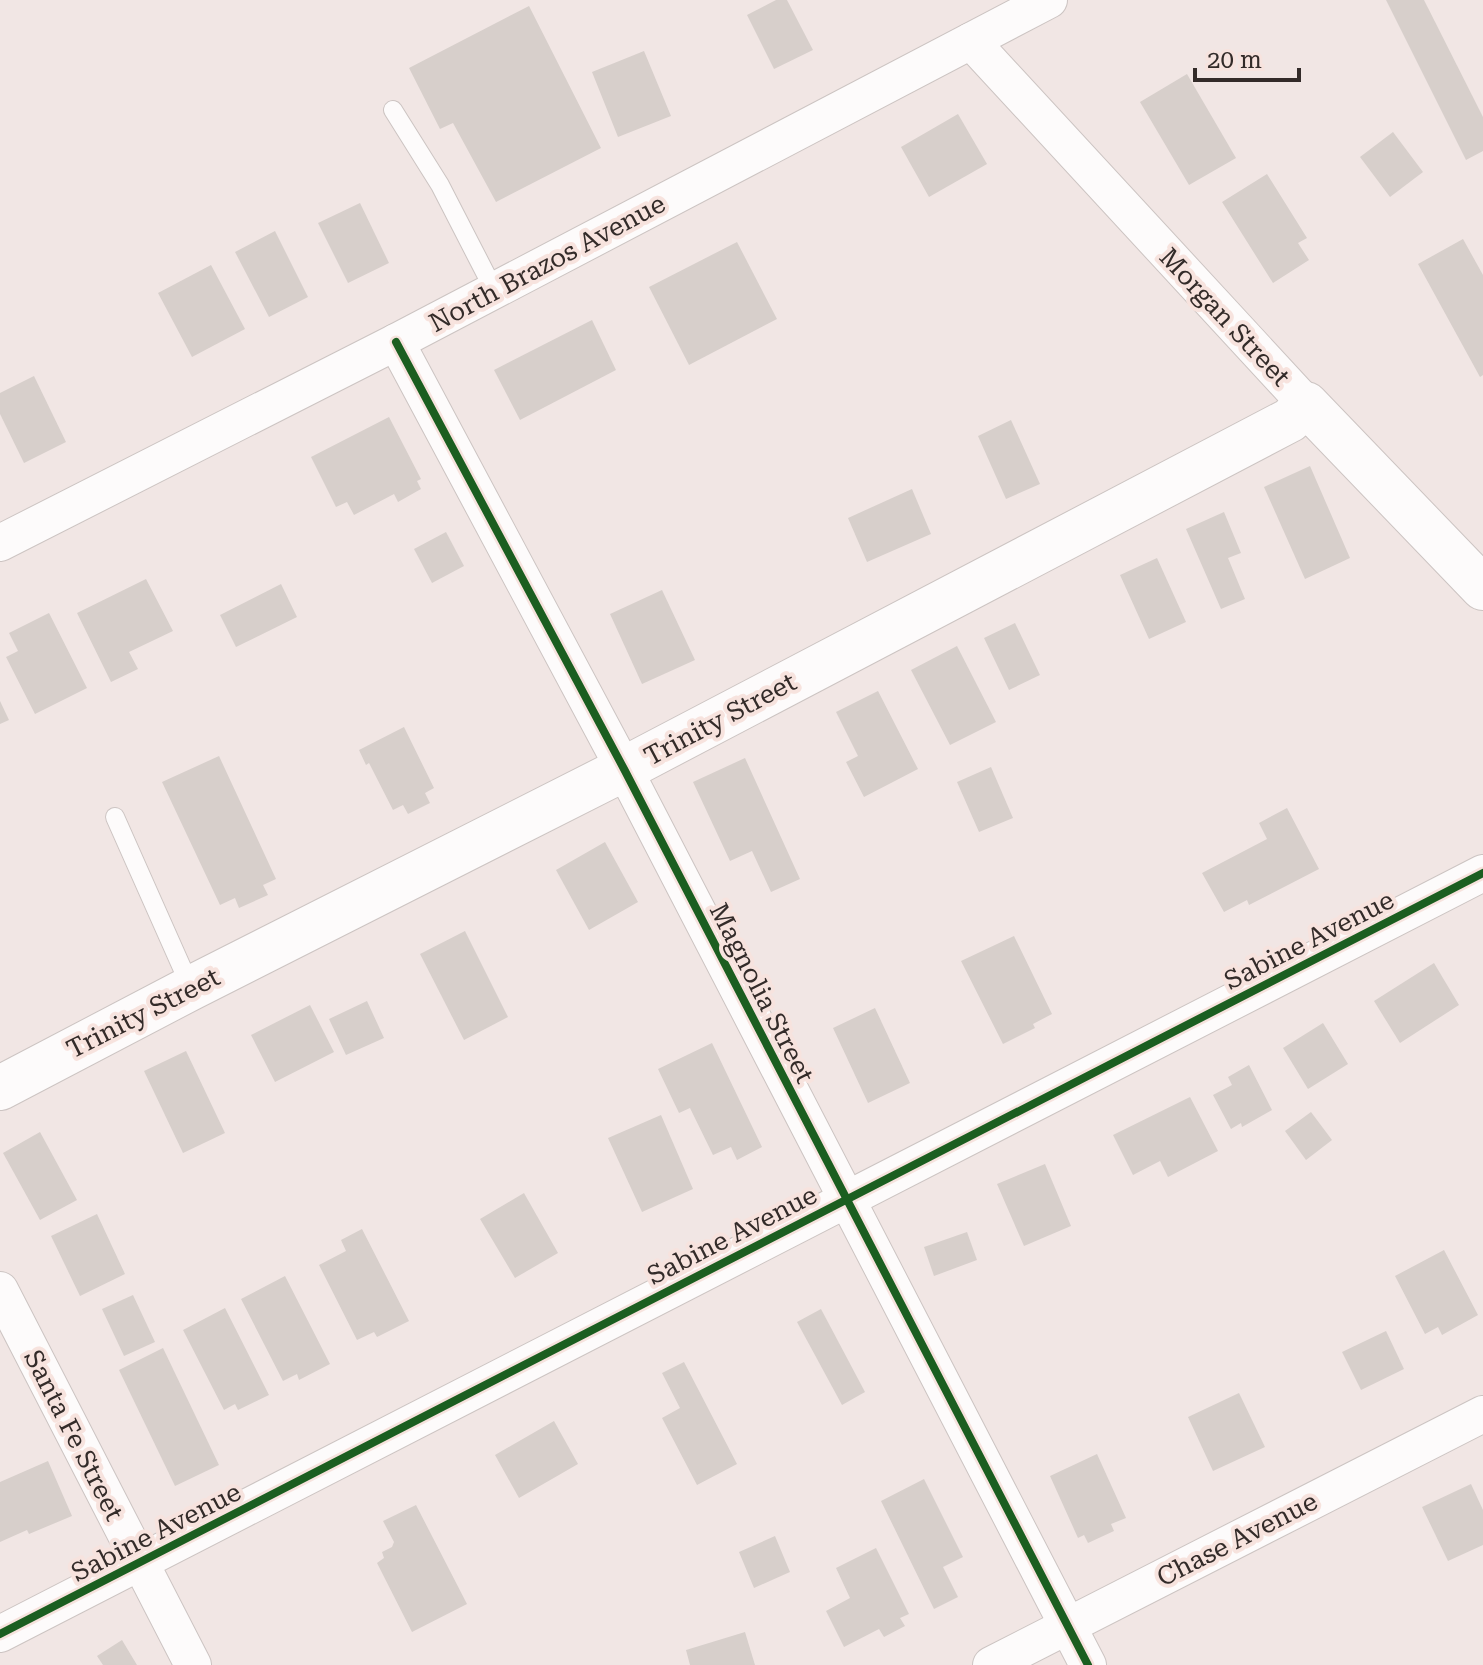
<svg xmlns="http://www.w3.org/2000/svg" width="1483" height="1665" font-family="'Roboto Serif',serif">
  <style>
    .building { fill: #d7cfcb }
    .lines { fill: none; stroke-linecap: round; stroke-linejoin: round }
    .service-casing { stroke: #ccc4c2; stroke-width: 20 }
    .minor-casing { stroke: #ccc4c2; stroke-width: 38 }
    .tertiary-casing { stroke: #ccc4c2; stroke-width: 46 }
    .service { stroke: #fdfbfb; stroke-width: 18 }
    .minor { stroke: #fdfbfb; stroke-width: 36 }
    .tertiary { stroke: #fdfbfb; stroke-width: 44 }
    .cycleway-casing { stroke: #f7e3de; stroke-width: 13 }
    .cycleway { stroke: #1b5e20; stroke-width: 8 }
    .labels { text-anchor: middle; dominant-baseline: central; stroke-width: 8; stroke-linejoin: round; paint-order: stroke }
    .street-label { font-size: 26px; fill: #332b29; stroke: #f7e3de }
  </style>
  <rect width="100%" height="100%" fill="#f1e6e4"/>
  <g class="building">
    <polygon points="776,0 787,0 813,50 774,69 747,15"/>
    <polygon points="1386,0 1424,0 1483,117 1483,151 1466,160"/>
    <polygon points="529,6 601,148 496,202 453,123 440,129 409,68"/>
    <polygon points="644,51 671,116 618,137 592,72"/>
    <polygon points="1187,74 1236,158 1189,185 1140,102"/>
    <polygon points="958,114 987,164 929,197 901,147"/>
    <polygon points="1393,132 1423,172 1390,197 1360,157"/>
    <polygon points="1267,174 1307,238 1298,243 1309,260 1273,283 1222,202"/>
    <polygon points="360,203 389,263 348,283 318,223"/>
    <polygon points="275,231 308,297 269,317 235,252"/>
    <polygon points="1463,239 1483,275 1483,375 1480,377 1418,264"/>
    <polygon points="737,242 777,319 689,365 649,287"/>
    <polygon points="211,265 245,329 192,357 158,293"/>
    <polygon points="592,320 616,370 520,420 494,370"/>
    <polygon points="34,376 66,442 24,463 0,414 0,393"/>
    <polygon points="389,417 421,479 417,481 421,489 398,502 394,494 354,515 347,502 336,507 311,457"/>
    <polygon points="1011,420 1040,484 1006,499 978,436"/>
    <polygon points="1310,466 1350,558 1305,579 1264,487"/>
    <polygon points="912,489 931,534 867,562 848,518"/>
    <polygon points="1224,512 1241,553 1228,558 1245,599 1221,609 1186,529"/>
    <polygon points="446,532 464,566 432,583 414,549"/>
    <polygon points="1157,558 1186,622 1149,639 1120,575"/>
    <polygon points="146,579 173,631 129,652 138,669 111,682 77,613"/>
    <polygon points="281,584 297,617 236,647 220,615"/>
    <polygon points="662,590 695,660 642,684 610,614"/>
    <polygon points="49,613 87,688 35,714 6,657 18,651 9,633"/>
    <polygon points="1015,623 1040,675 1009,690 984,638"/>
    <polygon points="957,646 996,722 950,745 911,670"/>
    <polygon points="878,691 918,769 864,797 846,762 858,756 836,712"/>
    <polygon points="0,701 9,720 0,724"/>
    <polygon points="404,727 434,788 425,793 430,803 408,814 403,805 393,810 369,763 366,765 359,750"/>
    <polygon points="219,756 276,879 263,885 268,895 239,908 235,898 220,905 162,782"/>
    <polygon points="745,758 800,879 771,892 752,851 730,861 693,782"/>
    <polygon points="991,767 1013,818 979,832 957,782"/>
    <polygon points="1287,808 1319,869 1249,905 1247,900 1224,912 1202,873 1267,839 1259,823"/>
    <polygon points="605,842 638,902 589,930 556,870"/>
    <polygon points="465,931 508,1017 464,1040 420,954"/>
    <polygon points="1014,936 1052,1014 1033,1024 1035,1028 1003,1044 961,961"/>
    <polygon points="1434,963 1459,1005 1400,1043 1374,1001"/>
    <polygon points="367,1001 384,1038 346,1055 329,1019"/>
    <polygon points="310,1005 334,1052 275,1082 251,1035"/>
    <polygon points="875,1008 910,1083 868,1103 833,1028"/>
    <polygon points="1323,1023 1348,1064 1308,1089 1283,1048"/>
    <polygon points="712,1043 762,1147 737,1160 731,1147 713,1155 690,1108 679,1113 658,1069"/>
    <polygon points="186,1051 225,1133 183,1153 144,1071"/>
    <polygon points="1249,1065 1272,1110 1242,1127 1241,1123 1231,1129 1213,1095 1232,1085 1228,1077"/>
    <polygon points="1190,1097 1218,1151 1168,1177 1160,1161 1133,1175 1113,1135"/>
    <polygon points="1311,1112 1332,1140 1306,1160 1285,1131"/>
    <polygon points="661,1115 693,1189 642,1212 608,1138"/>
    <polygon points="40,1132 77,1200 40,1220 3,1153"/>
    <polygon points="1045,1164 1071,1226 1024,1246 997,1184"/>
    <polygon points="524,1193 558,1253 515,1278 480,1219"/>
    <polygon points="97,1214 125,1274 80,1296 51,1236"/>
    <polygon points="362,1229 409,1321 377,1337 374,1332 357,1340 319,1265 346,1251 341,1240"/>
    <polygon points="967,1232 977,1260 934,1276 924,1247"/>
    <polygon points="1444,1250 1478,1315 1442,1335 1438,1327 1425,1334 1395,1276"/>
    <polygon points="285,1276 330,1364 299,1380 297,1374 283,1381 241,1299"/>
    <polygon points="133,1295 155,1342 124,1356 102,1309"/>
    <polygon points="225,1308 269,1395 238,1410 235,1404 224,1410 183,1330"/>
    <polygon points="821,1309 865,1392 842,1405 797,1322"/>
    <polygon points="1386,1331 1404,1369 1361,1390 1342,1352"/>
    <polygon points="163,1348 219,1465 175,1486 119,1370"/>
    <polygon points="684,1362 737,1464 697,1485 662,1418 680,1408 662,1373"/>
    <polygon points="1239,1393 1265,1447 1213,1471 1188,1417"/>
    <polygon points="554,1421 578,1464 519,1498 495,1455"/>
    <polygon points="1097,1454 1126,1518 1111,1524 1114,1531 1088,1543 1084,1535 1078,1538 1050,1476"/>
    <polygon points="48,1461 72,1516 29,1534 27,1530 0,1542 0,1482"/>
    <polygon points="924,1479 963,1557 943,1567 958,1597 934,1609 881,1501"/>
    <polygon points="1471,1484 1483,1510 1483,1545 1448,1561 1422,1507"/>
    <polygon points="416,1505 467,1604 412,1632 377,1563 384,1558 382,1552 392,1547 394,1542 383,1521"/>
    <polygon points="775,1536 790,1572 754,1588 739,1552"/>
    <polygon points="876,1548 909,1614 900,1618 905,1626 884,1637 879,1629 844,1647 826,1611 850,1598 836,1568"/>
    <polygon points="745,1632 755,1665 690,1665 686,1650"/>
    <polygon points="122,1640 137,1665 103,1665 97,1656"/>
  </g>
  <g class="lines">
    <g class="service-casing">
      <g id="service">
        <polyline points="393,110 440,185 494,290"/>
        <polyline points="115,817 191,988"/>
      </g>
    </g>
    <g class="minor-casing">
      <g id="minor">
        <polyline points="971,41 1306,404"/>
        <polyline points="396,342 624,769 1088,1665"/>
        <polyline points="0,543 396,342 1049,0"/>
        <polyline points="0,1290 193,1665"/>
        <polyline points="0,1634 1483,873"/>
        <polyline points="991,1665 1483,1414"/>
      </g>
    </g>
    <g class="tertiary-casing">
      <polyline id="tertiary" points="0,1088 191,988 624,769 1290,420 1306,404 1483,588"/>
    </g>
    <use href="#service" class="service"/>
    <use href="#minor" class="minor"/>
    <use href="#tertiary" class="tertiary"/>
    <g class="cycleway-casing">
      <g id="cycleway">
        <polyline points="396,342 624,769 1088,1665"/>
        <polyline points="0,1634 1483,873"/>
      </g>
    </g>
    <use href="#cycleway" class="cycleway"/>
  </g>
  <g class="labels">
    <g class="street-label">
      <text transform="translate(547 263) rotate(-28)">North Brazos Avenue</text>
      <text transform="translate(1225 317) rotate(47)">Morgan Street</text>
      <text transform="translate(720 719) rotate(-28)">Trinity Street</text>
      <text transform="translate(1309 940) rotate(-27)">Sabine Avenue</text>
      <text transform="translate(762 993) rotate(63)">Magnolia Street</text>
      <text transform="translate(143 1013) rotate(-27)">Trinity Street</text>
      <text transform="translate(732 1235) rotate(-27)">Sabine Avenue</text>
      <text transform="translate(74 1435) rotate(63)">Santa Fe Street</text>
      <text transform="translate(156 1532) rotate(-27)">Sabine Avenue</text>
      <text transform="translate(1237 1539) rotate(-27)">Chase Avenue</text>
    </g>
  </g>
  <path d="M1195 68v12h104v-12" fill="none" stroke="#332b29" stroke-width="4"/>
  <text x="1207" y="68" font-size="24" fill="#332b29" stroke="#f7e3de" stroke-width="6" paint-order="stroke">20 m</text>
</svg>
